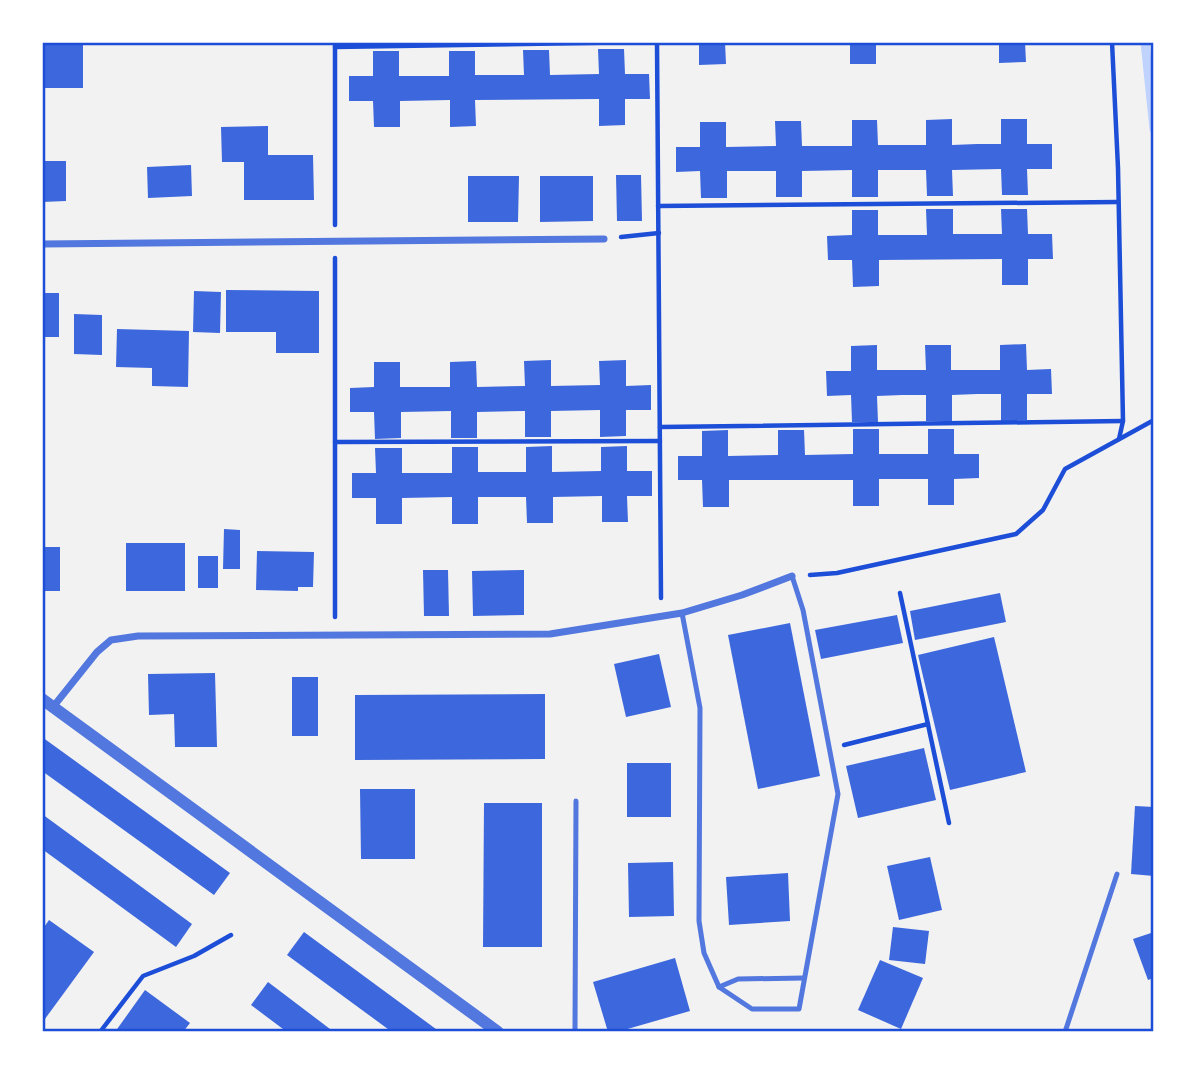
<svg xmlns="http://www.w3.org/2000/svg" width="1196" height="1074" font-family="Poppins,sans-serif">
  <style>
    .lines { fill: none; stroke-linecap: round; stroke-linejoin: round }
    .stream { stroke: #bfd3fe; stroke-width: 9 }
    .building { fill: #3d67dc }
    .path { stroke: #1d4ed8; stroke-width: 4.5 }
    .service { stroke: #5277de; stroke-width: 5 }
    .minor { stroke: #5277de; stroke-width: 7 }
    .tertiary { stroke: #5277de; stroke-width: 12 }
    .neatline { fill: none; stroke: #1d4ed8; stroke-width: 2.5 }
  </style>
  <rect width="100%" height="100%" fill="#f2f2f2"/>
  <g class="lines">
    <polyline class="stream" points="1145,42 1154,129"/>
  </g>
  <g class="building">
    <rect x="42" y="42" width="41" height="46"/>
    <polygon points="699,42 725,42 726,64 699,65"/>
    <rect x="850" y="42" width="26" height="22"/>
    <polygon points="999,42 1025,42 1026,62 999,63"/>
    <polygon points="598,49 624,49 625,74 649,74 650,99 625,99 625,125 599,126 599,99 475,100 476,126 450,127 450,100 400,101 400,127 374,127 373,101 349,101 349,76 373,76 373,51 399,51 399,76 449,76 449,51 475,51 475,75 524,75 523,50 549,50 550,75 599,74"/>
    <polygon points="952,119 952,145 977,144 1001,144 1001,119 1027,119 1027,144 1052,144 1052,169 1027,169 1028,195 1002,195 1001,169 952,170 953,196 927,196 926,170 878,170 878,197 852,197 852,170 802,171 802,197 776,197 776,171 727,171 727,198 701,198 700,171 676,172 676,147 700,147 700,122 726,122 726,147 776,146 775,121 801,121 802,146 852,146 852,120 877,120 878,145 926,145 926,120"/>
    <polygon points="268,126 268,155 313,155 314,200 244,200 244,162 222,162 221,127"/>
    <polygon points="42,161 66,161 66,201 42,202"/>
    <polygon points="191,165 192,196 148,198 147,167"/>
    <polygon points="616,175 641,175 642,221 617,221"/>
    <polygon points="468,176 519,176 518,222 468,222"/>
    <polygon points="540,176 593,176 593,221 540,222"/>
    <polygon points="926,209 953,209 953,234 1002,234 1001,209 1027,209 1028,234 1052,234 1053,259 1028,259 1028,285 1002,285 1002,259 879,260 879,286 853,287 852,260 828,260 827,236 852,235 852,210 878,210 878,235 927,235"/>
    <polygon points="226,290 319,291 319,353 276,353 276,332 226,332"/>
    <polygon points="194,291 221,292 220,333 193,332"/>
    <rect x="42" y="293" width="17" height="44"/>
    <polygon points="74,314 102,315 102,355 74,354"/>
    <polygon points="117,329 189,331 188,387 152,386 152,368 116,367"/>
    <polygon points="1026,344 1027,370 1051,369 1052,394 1027,394 1027,420 1001,421 1001,394 977,394 952,395 952,421 926,421 926,395 902,395 877,396 878,422 852,422 851,395 827,396 826,371 851,371 851,346 877,345 877,370 926,370 925,345 951,345 951,370 1000,370 1000,345"/>
    <polygon points="551,360 551,386 600,385 599,361 626,360 626,386 651,385 651,410 626,410 626,436 600,437 600,410 551,411 551,437 525,437 525,411 477,412 477,438 451,438 451,411 401,412 401,438 375,439 374,412 350,412 350,388 374,387 374,362 400,362 400,387 450,387 450,362 476,361 477,387 525,386 524,361"/>
    <polygon points="853,429 879,429 879,454 928,454 928,429 954,429 954,454 979,454 979,478 954,479 954,505 928,505 928,479 879,479 879,506 853,506 853,480 729,480 729,507 703,507 702,480 678,480 678,456 702,456 702,431 728,430 728,456 778,455 778,430 804,430 805,455 853,454"/>
    <polygon points="552,446 552,472 601,471 601,447 627,446 627,471 652,471 652,496 627,496 628,522 602,522 602,496 553,497 553,523 527,523 526,497 478,497 478,524 452,524 452,497 402,498 402,524 376,524 376,498 352,498 352,473 376,473 375,448 402,448 402,473 452,473 452,447 478,447 478,472 526,472 526,447"/>
    <polygon points="224,529 240,530 240,569 223,569"/>
    <rect x="126" y="543" width="59" height="48"/>
    <rect x="42" y="547" width="18" height="44"/>
    <polygon points="257,551 314,552 313,587 298,587 298,591 256,590"/>
    <rect x="198" y="556" width="20" height="32"/>
    <polygon points="423,570 448,570 449,616 424,616"/>
    <polygon points="524,570 524,615 473,616 472,571"/>
    <polygon points="1000,593 1006,622 915,640 910,611"/>
    <polygon points="897,615 903,643 821,659 815,630"/>
    <polygon points="790,623 820,776 758,789 728,635"/>
    <polygon points="994,637 1026,772 950,790 918,655"/>
    <polygon points="659,654 671,707 626,717 614,664"/>
    <polygon points="215,673 217,747 175,747 174,714 149,715 148,674"/>
    <rect x="292" y="677" width="26" height="59"/>
    <polygon points="545,694 545,759 355,760 355,695"/>
    <polygon points="42,737 230,873 214,895 42,771"/>
    <polygon points="924,748 936,800 858,818 846,766"/>
    <rect x="627" y="763" width="44" height="54"/>
    <polygon points="360,789 415,789 415,859 361,859"/>
    <polygon points="484,803 542,803 542,947 483,947"/>
    <polygon points="1135,806 1154,807 1154,876 1131,874"/>
    <polygon points="42,814 192,924 176,947 42,849"/>
    <polygon points="930,857 942,910 899,920 887,866"/>
    <polygon points="673,862 674,916 629,917 628,863"/>
    <polygon points="788,873 790,921 729,925 726,877"/>
    <polygon points="49,920 94,952 42,1023 42,930"/>
    <polygon points="893,927 929,931 925,964 889,960"/>
    <polygon points="304,932 440,1032 392,1032 287,955"/>
    <polygon points="1154,932 1154,978 1148,980 1133,939"/>
    <polygon points="675,958 690,1011 617,1032 608,1032 593,982"/>
    <polygon points="880,960 923,978 901,1029 858,1010"/>
    <polygon points="268,982 334,1032 287,1032 251,1005"/>
    <polygon points="145,990 190,1023 183,1032 115,1032"/>
  </g>
  <g class="lines">
    <g class="path">
      <polyline points="335,42 335,225"/>
      <polyline points="657,42 661,598"/>
      <polyline points="1112,42 1118,168 1123,421 1119,439"/>
      <polyline points="335,47 648,42"/>
      <polyline points="658,206 1118,202"/>
      <polyline points="621,237 659,233"/>
      <polyline points="660,427 1123,421"/>
      <polyline points="335,442 660,441"/>
      <polyline points="810,575 837,573 1016,534 1043,510 1065,469 1154,420"/>
      <polyline points="900,593 949,823"/>
      <polyline points="335,617 335,258"/>
      <polyline points="844,745 928,724"/>
      <polyline points="100,1032 143,976 194,956 231,935"/>
    </g>
    <g class="service">
      <polyline points="682,613 700,708 699,921 704,953 719,987 752,1009 799,1009 838,794 803,610 792,576"/>
      <polyline points="719,987 738,979 804,978"/>
      <polyline points="575,1032 576,801"/>
      <polyline points="1065,1032 1117,874"/>
    </g>
    <g class="minor">
      <polyline points="42,244 604,239"/>
      <polyline points="53,707 97,652 111,640 138,636 550,634 682,613 742,595 792,576"/>
    </g>
    <polyline class="tertiary" points="42,699 498,1032"/>
  </g>
  <rect width="1196" height="1074" fill="none" stroke="#ffffff" stroke-width="88"/>
  <rect x="44" y="44" width="1108" height="986" class="neatline"/>
</svg>
